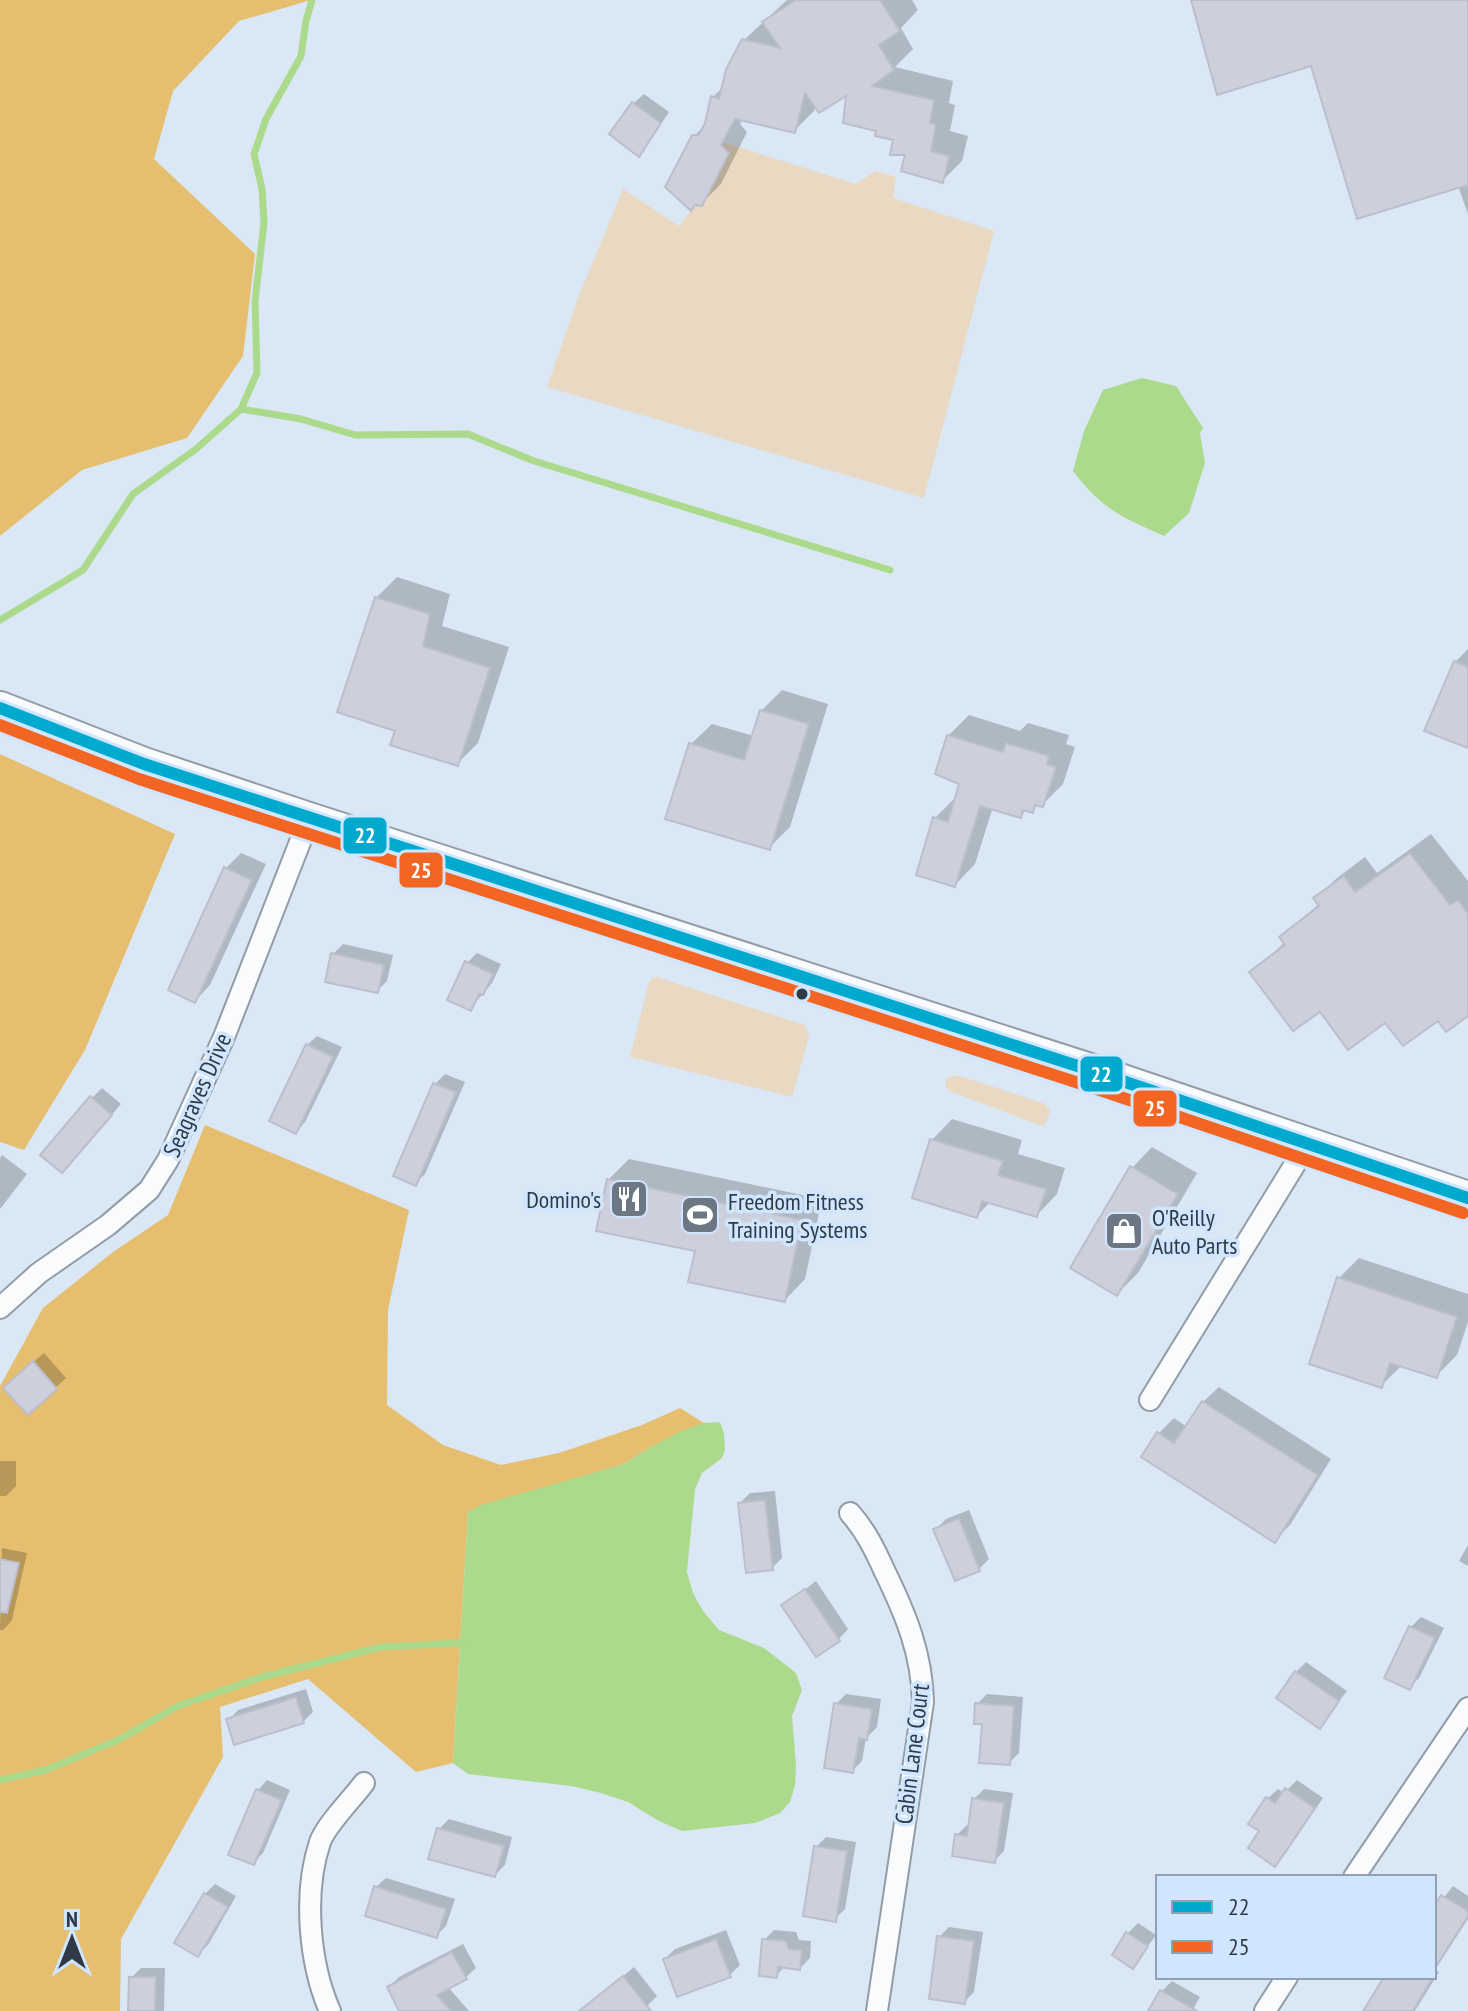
<svg xmlns="http://www.w3.org/2000/svg" width="1468" height="2011" font-family="'PT Sans Narrow',sans-serif">
  <style>
    .green { fill: #e9d8c2 }
    .forest { fill: #e5be70 }
    .water { fill: #acda8c }
    .shadow { fill: #0003 }
    .lines { fill: none; stroke-linecap: round; stroke-linejoin: round }
    .stream { stroke: #acda8c; stroke-width: 7 }
    .building { fill: #cdd0dc; stroke: #bcbecb; stroke-width: 2 }
    .minor-casing { stroke: #929ca7; stroke-width: 24 }
    .trunk-casing { stroke: #929ca7; stroke-width: 36 }
    .minor { stroke: #f9fbfd; stroke-width: 20 }
    .trunk { stroke: #f9fbfd; stroke-width: 32 }
    .bus-1-casing { stroke: #d0e6fe; stroke-width: 18 }
    .bus-2-casing { stroke: #d0e6fe; stroke-width: 18 }
    .bus-1 { stroke: #00a9ce; stroke-width: 12 }
    .bus-2 { stroke: #f26522; stroke-width: 12 }
    .bus-dot { fill: #303a46; stroke: #d0e6fe; stroke-width: 3 }
    .labels { text-anchor: middle; dominant-baseline: central; stroke-width: 7; stroke-linejoin: round; paint-order: stroke }
    .street-label { font-size: 24px; fill: #303a46; stroke: #d0e6fe }
    .poi-label { font-size: 24px; fill: #303a46; stroke: #d0e6fe; text-anchor: start }
    .line-badge { stroke: #d0e6fe; stroke-width: 3 }
    .badge-label { font-size: 22px; text-anchor: middle; font-weight: bold; fill: #fff }
  </style>
  <rect width="100%" height="100%" fill="#dae7f4"/>
  <g class="green">
    <polygon points="723,142 855,184 876,171 896,177 893,198 994,231 924,498 547,387 578,298 623,189 679,226 695,205 702,206 728,153 721,145"/>
    <polygon points="657,977 804,1025 809,1036 792,1097 630,1057 649,983 652,978"/>
    <polygon points="957,1075 1045,1104 1050,1111 1045,1125 1039,1125 950,1091 946,1087 946,1079"/>
  </g>
  <g class="forest">
    <polygon points="0,0 311,0 239,21 173,91 154,159 255,254 243,356 187,438 82,470 0,536"/>
    <polygon points="0,754 175,834 85,1050 24,1150 0,1142"/>
    <polygon points="205,1125 409,1210 388,1310 387,1405 443,1445 501,1465 559,1453 642,1425 680,1408 704,1423 649,1448 624,1464 468,1512 453,1763 416,1772 308,1679 220,1707 223,1757 121,1939 120,2011 0,2011 0,1386 43,1308 113,1252 168,1215"/>
  </g>
  <g class="water">
    <path d="M1142,378L1176,386L1203,428L1200,433L1205,463L1189,513L1164,536C1120,516 1103,510 1073,471L1084,431L1103,390Z"/>
    <polygon points="720,1422 724,1433 725,1450 722,1458 702,1473 695,1489 687,1572 693,1593 703,1611 719,1630 764,1648 796,1673 802,1690 792,1716 796,1766 795,1786 790,1802 780,1813 755,1823 682,1831 659,1821 628,1802 601,1793 571,1786 468,1774 453,1763 468,1512 481,1505 624,1464 649,1448 681,1431 704,1423"/>
  </g>
  <g class="shadow">
    <polygon points="787,0 912,0 918,10 901,28 913,49 895,67 953,81 949,103 955,105 950,131 968,136 962,161 942,181 908,153 896,139 879,129 849,92 816,105 814,111 794,131 743,119 740,124 747,132 721,184 701,204 694,136 707,123 713,97 724,86 744,40"/>
    <polygon points="1193,0 1468,0 1468,214 1458,186 1313,64"/>
    <polygon points="644,94 669,112 648,144 639,154 634,103"/>
    <polygon points="397,577 450,594 442,626 509,647 478,743 457,764 397,730 376,598"/>
    <polygon points="1468,649 1468,745 1455,662"/>
    <polygon points="782,690 828,704 790,827 769,848 691,744 712,724 754,736 761,711"/>
    <polygon points="969,715 1020,731 1028,723 1069,735 1066,744 1075,747 1063,784 1042,805 1039,804 1032,810 1027,809 1020,816 993,807 975,864 955,885 935,818 956,797 962,783 948,736"/>
    <polygon points="1431,834 1468,881 1468,1012 1439,1018 1385,1020 1321,1009 1252,972 1285,942 1281,937 1320,903 1316,898 1337,878 1365,857 1377,873"/>
    <polygon points="241,853 266,864 210,985 195,1001 226,868"/>
    <polygon points="343,944 393,955 387,981 377,991 333,954"/>
    <polygon points="477,953 501,964 492,983 470,1009 467,963"/>
    <polygon points="317,1036 342,1047 305,1122 296,1132 307,1045"/>
    <polygon points="445,1074 465,1082 425,1174 415,1184 435,1084"/>
    <polygon points="102,1088 121,1104 72,1161 92,1098"/>
    <polygon points="952,1119 1022,1140 1018,1154 1065,1168 1057,1194 1037,1215 991,1201 977,1216 932,1140"/>
    <polygon points="1152,1147 1197,1173 1138,1273 1117,1294 1132,1168"/>
    <polygon points="2,1155 27,1174 0,1209 0,1158"/>
    <polygon points="629,1159 822,1199 805,1279 785,1300 697,1250 608,1180"/>
    <polygon points="1359,1258 1468,1294 1468,1322 1457,1355 1436,1376 1403,1364 1381,1386 1339,1278"/>
    <polygon points="44,1353 66,1378 28,1413 15,1378"/>
    <polygon points="1219,1387 1331,1459 1290,1525 1274,1541 1158,1434 1174,1418 1187,1427 1203,1402"/>
    <polygon points="0,1461 16,1461 16,1486 6,1496 0,1496"/>
    <polygon points="775,1491 782,1558 772,1568 740,1503 750,1493"/>
    <polygon points="969,1510 989,1559 979,1569 936,1529 946,1519"/>
    <polygon points="1468,1545 1468,1566 1459,1561"/>
    <polygon points="2,1548 27,1553 12,1620 3,1630 0,1630"/>
    <polygon points="816,1581 848,1629 839,1639 784,1606"/>
    <polygon points="1421,1617 1444,1628 1419,1678 1409,1688 1411,1627"/>
    <polygon points="1306,1662 1347,1691 1320,1726 1296,1672"/>
    <polygon points="306,1689 313,1712 303,1722 229,1720 238,1710"/>
    <polygon points="846,1694 881,1699 877,1727 866,1738 862,1761 852,1771 836,1704"/>
    <polygon points="987,1694 1023,1697 1019,1753 1009,1763 984,1723 977,1704"/>
    <polygon points="267,1780 290,1790 263,1853 253,1863 258,1790"/>
    <polygon points="1297,1780 1323,1798 1285,1854 1275,1864 1262,1831 1268,1798 1278,1789 1284,1793"/>
    <polygon points="984,1789 1013,1793 1004,1851 994,1861 957,1835 967,1825 970,1826 974,1799"/>
    <polygon points="449,1819 512,1837 505,1865 495,1875 439,1829"/>
    <polygon points="826,1837 856,1842 845,1909 835,1919 816,1847"/>
    <polygon points="386,1878 455,1899 446,1926 436,1936 376,1887"/>
    <polygon points="215,1884 236,1896 208,1945 198,1954 205,1894"/>
    <polygon points="1453,1886 1468,1896 1468,1919 1435,1970 1439,1972 1415,2011 1365,2011 1386,1977 1434,1977 1434,1910"/>
    <polygon points="1138,1923 1156,1935 1133,1966 1128,1933"/>
    <polygon points="949,1927 983,1932 974,1992 964,2002 939,1937"/>
    <polygon points="726,1930 740,1965 730,1975 665,1959 675,1949"/>
    <polygon points="774,1930 796,1932 799,1940 811,1941 810,1958 800,1968 785,1966 776,1976 764,1940"/>
    <polygon points="463,1944 476,1968 466,1977 448,1987 469,2011 402,2011 389,1987 399,1977"/>
    <polygon points="634,1967 657,1996 647,2006 640,2011 581,2011"/>
    <polygon points="141,1968 165,1968 164,2011 130,2011 131,1978"/>
    <polygon points="1172,1981 1200,1997 1192,2011 1150,2011 1162,1991"/>
  </g>
  <g class="lines">
    <g class="stream">
      <polyline points="241,409 257,373 255,302 264,222 262,189 254,154 266,119 301,56 306,21 312,0"/>
      <polyline points="0,620 83,570 133,494 196,449 241,409 301,419 355,435 468,434 534,461 890,570"/>
      <polyline points="0,1780 46,1770 118,1740 178,1706 262,1677 381,1647 461,1643"/>
    </g>
  </g>
  <g class="building">
    <polygon points="796,0 880,0 900,31 879,45 894,70 872,86 934,100 930,123 936,125 931,151 949,156 943,183 901,171 905,155 890,155 893,140 875,136 876,131 843,123 846,96 819,113 805,93 795,133 735,119 721,145 729,153 702,206 695,205 691,211 665,187 692,135 699,135 705,123 711,96 719,99 726,69 742,39 780,48 762,22"/>
    <polygon points="1191,0 1468,0 1468,185 1357,219 1311,66 1217,95"/>
    <polygon points="632,102 661,123 639,157 609,134"/>
    <polygon points="375,597 430,614 423,646 490,668 458,766 390,745 395,731 337,712"/>
    <polygon points="1454,661 1468,667 1468,748 1424,731"/>
    <polygon points="760,710 809,724 770,850 665,819 689,743 744,760"/>
    <polygon points="947,735 1003,752 1006,743 1049,756 1047,764 1056,767 1043,807 1035,805 1033,813 1023,810 1021,818 980,806 955,887 916,875 933,817 948,822 959,784 935,774"/>
    <polygon points="1410,853 1450,905 1458,900 1468,914 1468,1016 1446,1032 1438,1021 1403,1046 1385,1023 1348,1050 1320,1012 1293,1031 1249,972 1285,945 1279,937 1319,906 1313,898 1344,876 1355,892"/>
    <polygon points="224,867 252,880 195,1003 168,990"/>
    <polygon points="331,953 384,965 378,993 325,982"/>
    <polygon points="465,961 493,974 483,995 479,994 471,1011 447,1000"/>
    <polygon points="306,1044 333,1057 296,1134 269,1121"/>
    <polygon points="433,1083 456,1092 416,1186 393,1176"/>
    <polygon points="90,1096 112,1115 62,1173 40,1155"/>
    <polygon points="930,1139 1003,1161 998,1175 1046,1189 1037,1217 982,1201 977,1218 912,1198"/>
    <polygon points="1130,1166 1178,1194 1117,1296 1070,1268"/>
    <polygon points="607,1179 802,1220 785,1302 688,1282 695,1251 596,1231"/>
    <polygon points="1337,1277 1457,1317 1437,1378 1390,1363 1382,1388 1309,1364"/>
    <polygon points="33,1361 57,1389 28,1415 3,1388"/>
    <polygon points="1202,1401 1318,1475 1275,1543 1141,1457 1157,1432 1174,1443"/>
    <polygon points="765,1500 773,1570 746,1573 738,1503"/>
    <polygon points="959,1518 980,1571 955,1581 933,1529"/>
    <polygon points="0,1559 19,1563 7,1613 0,1612"/>
    <polygon points="805,1589 840,1641 816,1657 781,1605"/>
    <polygon points="1409,1626 1435,1638 1410,1690 1384,1678"/>
    <polygon points="1295,1671 1339,1701 1320,1729 1276,1698"/>
    <polygon points="296,1697 304,1723 234,1745 226,1719"/>
    <polygon points="834,1703 872,1709 867,1740 859,1738 853,1773 824,1768"/>
    <polygon points="975,1703 1014,1706 1010,1765 979,1763 982,1724 974,1724"/>
    <polygon points="1285,1788 1315,1808 1275,1867 1248,1848 1259,1831 1248,1824 1266,1797 1275,1803"/>
    <polygon points="256,1789 282,1800 254,1865 228,1855"/>
    <polygon points="972,1798 1004,1803 995,1863 952,1856 955,1834 967,1836"/>
    <polygon points="437,1828 504,1846 495,1877 428,1859"/>
    <polygon points="814,1846 847,1851 836,1922 803,1916"/>
    <polygon points="374,1886 446,1909 437,1938 365,1916"/>
    <polygon points="204,1893 228,1907 198,1957 174,1943"/>
    <polygon points="1441,1895 1468,1911 1468,1916 1434,1969 1434,1906"/>
    <polygon points="1126,1932 1148,1946 1133,1969 1112,1955"/>
    <polygon points="937,1936 974,1941 965,2004 929,1999"/>
    <polygon points="716,1939 731,1977 677,1997 663,1959"/>
    <polygon points="762,1939 786,1941 789,1949 802,1950 800,1970 778,1967 777,1978 759,1976"/>
    <polygon points="452,1952 467,1979 437,1995 451,2011 399,2011 387,1987"/>
    <polygon points="623,1976 651,2011 579,2011"/>
    <polygon points="129,1977 156,1977 155,2011 128,2011"/>
    <polygon points="1384,1977 1433,1977 1413,2011 1363,2011"/>
    <polygon points="1160,1990 1197,2011 1148,2011"/>
  </g>
  <g class="lines">
    <g class="minor-casing">
      <g id="minor">
        <polyline points="0,1308 39,1273 108,1225 149,1190 168,1160 224,1037 309,819"/>
        <polyline points="1150,1400 1308,1143"/>
        <path d="M850,1513C866,1531 875,1550 885,1572C906,1615 922,1654 923,1702L877,2011"/>
        <polyline points="1354,1877 1468,1708"/>
        <path d="M330,2011C309,1963 303,1893 320,1842C326,1825 352,1799 364,1783"/>
        <polyline points="1265,2011 1287,1977"/>
      </g>
    </g>
    <g class="trunk-casing">
      <polyline id="trunk" points="0,708 144,764 309,819 1093,1071 1468,1198"/>
    </g>
    <use href="#minor" class="minor"/>
    <use href="#trunk" class="trunk"/>
    <g class="bus-1-casing">
      <polyline id="bus-1" points="0,708 144,764 1093,1071 1468,1198"/>
    </g>
    <g class="bus-2-casing">
      <polyline id="bus-2" points="0,725 139,779 1088,1086 1463,1213"/>
    </g>
    <use href="#bus-1" class="bus-1"/>
    <use href="#bus-2" class="bus-2"/>
  </g>
  <defs>
    <g id="restaurant-square" transform="scale(2)"><rect x="-9" y="-9" width="18" height="18" rx="4" fill="#6c7783" stroke="#d0e6fe"/><path d="M-5-6h1v4h1v-4h1v4h1v-4h1v5L-1.5 .5V6h-2V.5L-5-1ZM5-6V6H3V1.5H1.5Q1.5-4 5-6Z" fill="#fff"/></g>
    <g id="stadium-square" transform="scale(2)"><rect x="-9" y="-9" width="18" height="18" rx="4" fill="#6c7783" stroke="#d0e6fe"/><path d="M0-5a6.5 5 0 1 0 0 10a6.5 5 0 1 0 0-10ZM-3.5-1.8h7v3.6h-7Z" fill="#fff"/></g>
    <g id="shop-square" transform="scale(2)"><rect x="-9" y="-9" width="18" height="18" rx="4" fill="#6c7783" stroke="#d0e6fe"/><path d="M-5-2.5h2.3a2.7 3.5 0 0 1 5.4 0H5L5.5 6h-11ZM-1.5-2.5h3a1.5 2.3 0 0 0-3 0Z" fill="#fff"/></g>
  </defs>
  <g fill-rule="evenodd">
    <use href="#restaurant-square" x="629" y="1199"/>
    <use href="#stadium-square" x="700" y="1215"/>
    <use href="#shop-square" x="1124" y="1231"/>
  </g>
  <circle class="bus-dot" cx="802" cy="994" r="7"/>
  <g class="labels">
    <g class="street-label">
      <text transform="translate(197 1095) rotate(-66)">Seagraves Drive</text>
      <text transform="translate(912 1754) rotate(-83)">Cabin Lane Court</text>
    </g>
    <g class="poi-label">
      <text x="601" y="1199" text-anchor="end">Domino's</text>
      <text x="728" y="1201">Freedom Fitness<tspan x="728" dy="28">Training Systems</tspan></text>
      <text x="1152" y="1217">O'Reilly<tspan x="1152" dy="28">Auto Parts</tspan></text>
    </g>
  </g>
  <g class="line-badge">
    <rect x="342" y="816" width="46" height="39" rx="8" fill="#00a9ce"/>
    <rect x="398" y="851" width="46" height="38" rx="8" fill="#f26522"/>
    <rect x="1079" y="1055" width="45" height="38" rx="8" fill="#00a9ce"/>
    <rect x="1132" y="1089" width="46" height="39" rx="8" fill="#f26522"/>
  </g>
  <g class="badge-label">
    <text x="365" y="843">22</text>
    <text x="421" y="878">25</text>
    <text x="1101" y="1082">22</text>
    <text x="1155" y="1116">25</text>
  </g>
  <rect x="1156" y="1875" width="280" height="104" fill="#d0e6fe" stroke="#90a1b4" stroke-width="2"/>
  <rect x="1172" y="1901" width="40" height="12" fill="#00a9ce" stroke="#90a1b4" stroke-width="2"/>
  <text x="1228" y="1915" font-size="24" fill="#303a46">22</text>
  <rect x="1172" y="1941" width="40" height="12" fill="#f26522" stroke="#90a1b4" stroke-width="2"/>
  <text x="1228" y="1955" font-size="24" fill="#303a46">25</text>
  <g transform="translate(72 1939)" stroke="#d0e6fe" stroke-width="6" paint-order="stroke">
  <path d="M0-6L14 30L0 20L-14 30Z" fill="#303a46"/>
  <text y="-12" font-size="22" font-weight="bold" text-anchor="middle" fill="#303a46">N</text>
  </g>
</svg>
